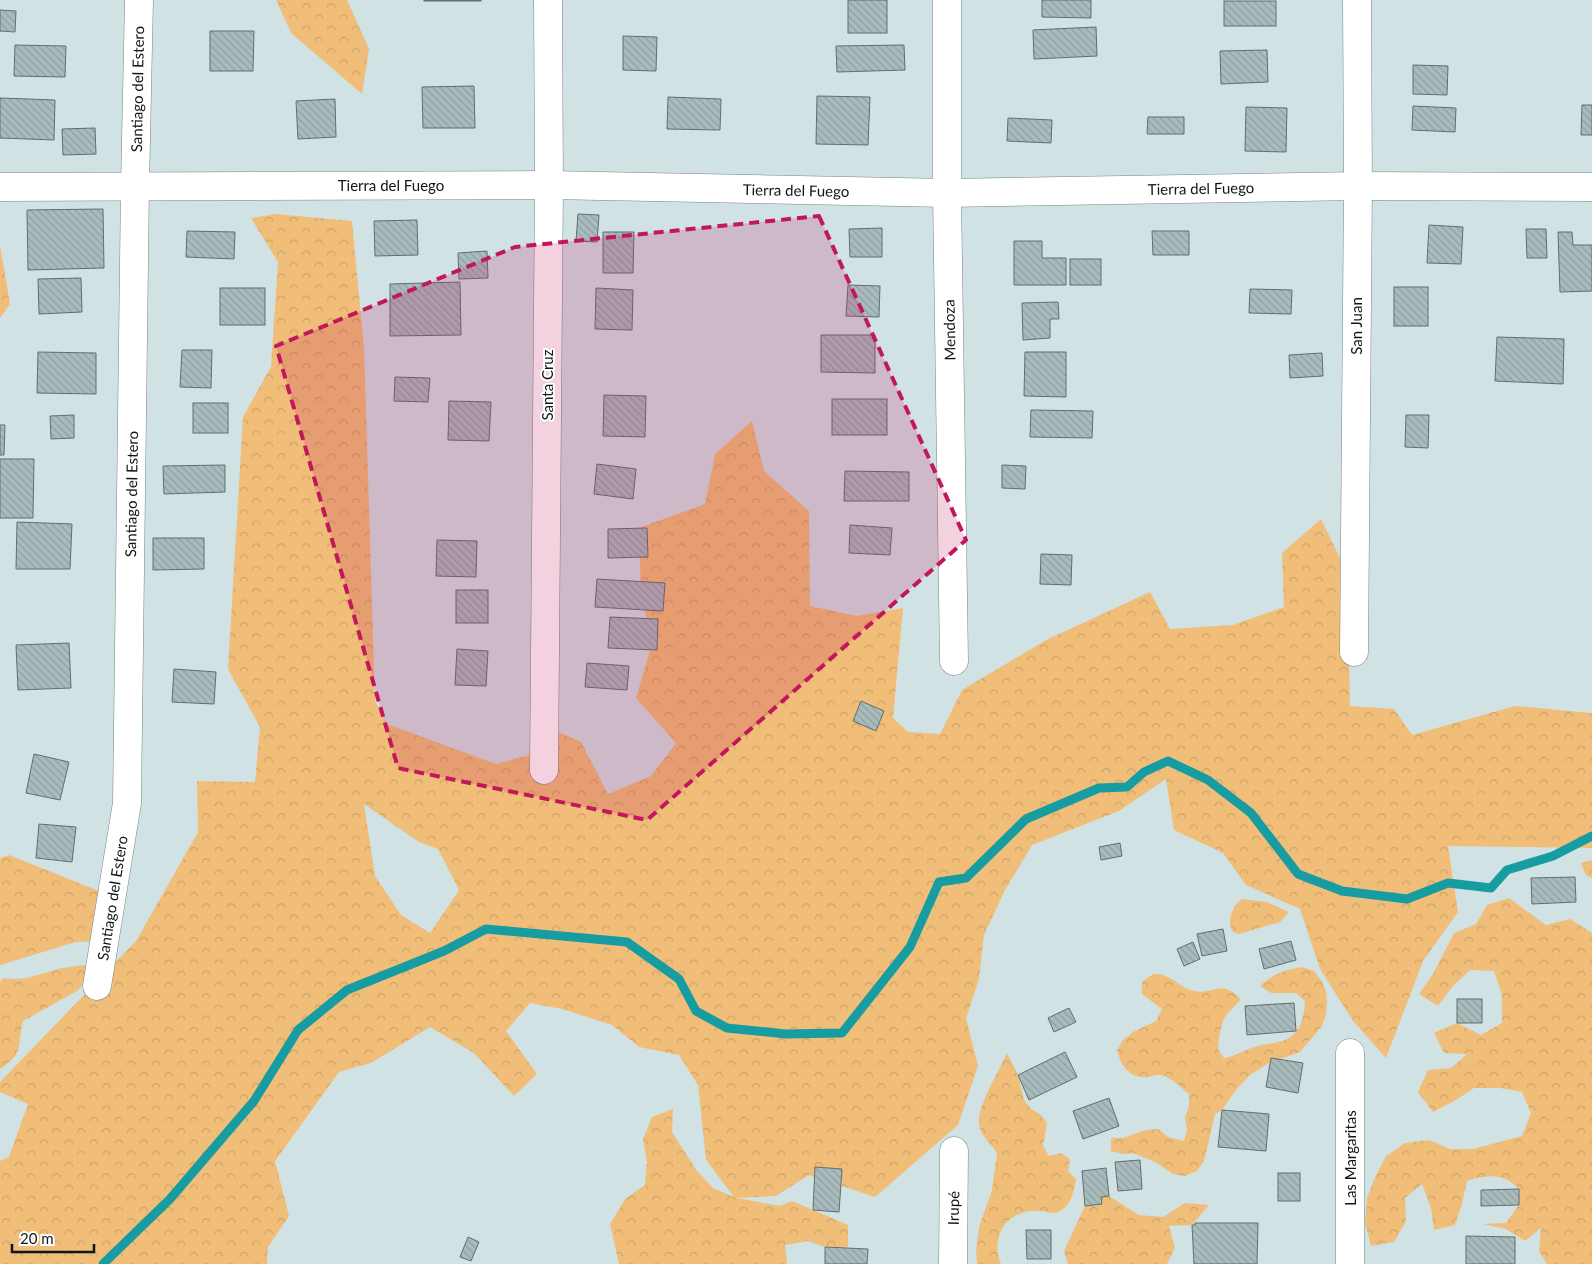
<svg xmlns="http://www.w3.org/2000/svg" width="1592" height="1264" font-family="Lato,sans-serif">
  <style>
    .forest { fill: url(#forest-crowns); fill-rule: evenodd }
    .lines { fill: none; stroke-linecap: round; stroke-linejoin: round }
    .stream { stroke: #179ca2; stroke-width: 9 }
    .building { fill: url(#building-back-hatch); stroke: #5f6f70 }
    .minor-casing { stroke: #748586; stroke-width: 29 }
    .minor { stroke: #fff; stroke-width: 28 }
    .marked { fill: #c2185b; fill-opacity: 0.2; stroke: #c2185b; stroke-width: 4; stroke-dasharray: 10 6; stroke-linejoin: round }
    .labels { text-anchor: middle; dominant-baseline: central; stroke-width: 4; stroke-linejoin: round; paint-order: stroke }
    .street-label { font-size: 15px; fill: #0f1616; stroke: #fff }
  </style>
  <defs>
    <pattern id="forest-crowns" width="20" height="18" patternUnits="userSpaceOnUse" patternTransform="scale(1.25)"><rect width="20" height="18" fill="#f1be79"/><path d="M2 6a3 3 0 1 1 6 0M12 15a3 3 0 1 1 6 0" fill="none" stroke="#cda368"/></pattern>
    <pattern id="building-back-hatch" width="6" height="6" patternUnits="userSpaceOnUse" patternTransform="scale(1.25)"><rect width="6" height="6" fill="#a9bbbc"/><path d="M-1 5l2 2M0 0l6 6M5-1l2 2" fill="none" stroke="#90a0a1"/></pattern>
  </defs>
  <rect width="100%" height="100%" fill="#d0e2e3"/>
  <g class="forest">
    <polygon points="276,0 347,0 369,49 362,94 291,33"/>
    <path d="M276,214L352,221L364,348L375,701L387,724L496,764L530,755L541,724L581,742L608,794L651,776L676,743L636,698L652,644L641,594L639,528L705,504L715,454L752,421L764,471L809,511L810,606L857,616L903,608L893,718L908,732L940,734L962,690L1048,639L1150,592L1170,629L1233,625L1284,607L1282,553L1321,519L1340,558L1348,619L1350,706L1394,709L1412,735L1515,706L1592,713V848L1448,846L1458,912L1423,961L1386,1058L1353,1021L1320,969L1300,909L1246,885L1223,853L1174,830L1166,779L1119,811L1032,845L1005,890L984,935L979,979L966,1018L978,1066L958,1125L875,1197L809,1175L776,1196L737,1198L780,1206L792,1201L848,1225V1247H825L808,1241L785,1245L787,1264H619L610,1224L625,1199L645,1185L647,1162L643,1139L652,1117L673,1109L672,1132L697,1171L713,1188L734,1197L706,1160L698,1085L679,1055L639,1047L612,1025L562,1009L530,1003L506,1031L537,1074L514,1096L474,1053L430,1027L371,1063L339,1072L275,1161L289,1216L268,1247L267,1264H0V1161L9,1157L28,1104L0,1092V1082L136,941L198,832L197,781L255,782L260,727L228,669L243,417L271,367L278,262L251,218ZM364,804L419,842L438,849L459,890L430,933L401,915L375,876Z"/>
    <polygon points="0,245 10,304 0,318"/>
    <polygon points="9,855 99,891 109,913 100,935 120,940 76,942 0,965 0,858"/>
    <polygon points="1592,860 1592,878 1586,875 1581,863"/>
    <path d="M1509,898L1546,925L1570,919L1592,933V1264H1547L1539,1251L1541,1228L1525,1241L1506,1229L1483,1224L1506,1223L1519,1205V1189C1503,1172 1487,1175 1467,1181L1462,1204L1455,1225L1434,1230L1431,1208L1422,1184L1405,1198L1406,1221L1394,1242L1371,1246L1365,1223L1367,1198L1375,1177L1386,1156L1405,1143L1429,1140L1450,1149H1473L1522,1136L1531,1113L1522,1092L1500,1088H1474L1456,1100L1433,1112L1418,1092L1428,1070L1451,1068L1467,1054L1444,1053L1434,1033L1457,1023L1481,1035L1502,1023V995L1494,971L1470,970L1453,986L1438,1006L1419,994L1433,974L1454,933L1476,924L1487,905Z"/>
    <path d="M1242,899L1267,902L1289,912L1280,922L1239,934L1233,932C1226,922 1232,906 1242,899Z"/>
    <path d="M85,965L93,974L77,991L23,1021C17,1045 25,1053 0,1069V982L3,978L15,979L27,978L62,968Z"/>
    <path d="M1302,967L1314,971L1321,980L1326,991L1327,1002L1326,1015L1322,1026L1300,1052L1269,1063L1250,1075L1235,1091L1222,1110L1215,1114L1204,1161L1197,1171L1185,1176L1173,1174L1155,1162L1133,1153L1122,1154L1111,1151V1138H1123L1146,1130L1158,1129L1168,1137L1184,1141L1187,1130L1185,1117L1189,1106V1094C1183,1089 1168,1075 1160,1075C1157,1074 1152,1076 1149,1077C1129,1079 1121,1066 1117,1050L1123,1040L1133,1032L1156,1021L1162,1009L1142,994V982C1146,979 1150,975 1155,974C1170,973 1180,988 1194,991C1217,995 1219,978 1241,999C1236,1005 1228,1012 1225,1017C1220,1027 1219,1039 1218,1049L1224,1058C1236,1056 1246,1049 1258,1046C1266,1043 1276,1044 1285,1040C1301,1033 1304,1017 1305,1001L1296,993H1271L1260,986C1272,974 1285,970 1302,967Z"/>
    <path d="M1007,1053L1018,1075L1024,1100L1031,1109L1040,1114L1047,1123L1043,1146L1049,1156L1061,1153L1070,1159L1068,1171L1076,1179C1075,1189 1071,1204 1062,1210C1055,1215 1048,1212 1040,1211C1025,1209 1007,1217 1001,1231C996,1243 996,1252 1001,1264H977L976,1252L979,1227L992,1190L997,1153C991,1144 979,1134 979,1123C977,1106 1000,1070 1007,1053Z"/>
    <polygon points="1109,1196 1139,1215 1163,1217 1185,1203 1209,1205 1192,1225 1169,1226 1175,1248 1167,1264 1068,1264 1064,1251 1085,1206 1101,1204 1101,1197"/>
  </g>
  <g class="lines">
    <polyline class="stream" points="103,1264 170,1199 254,1101 298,1030 347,990 444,951 486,929 627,942 679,979 696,1011 727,1028 786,1034 842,1033 910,947 939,882 966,878 1026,819 1099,788 1127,787 1144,772 1168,761 1208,780 1251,813 1298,874 1342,891 1407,899 1448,883 1491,888 1507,870 1553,856 1592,836"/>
  </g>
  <g class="building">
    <rect x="424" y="0" width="57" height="1"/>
    <rect x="848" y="0" width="39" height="33"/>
    <polygon points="1042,0 1091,0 1091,18 1042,17"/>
    <rect x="1224" y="1" width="52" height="25"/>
    <polygon points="0,10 16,11 15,32 0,31"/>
    <polygon points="1096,27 1097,56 1034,59 1033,30"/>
    <polygon points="210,31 254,31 253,71 210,71"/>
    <polygon points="623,36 657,37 656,71 623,70"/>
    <polygon points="15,45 66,46 65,77 14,76"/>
    <polygon points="904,45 905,70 837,72 836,46"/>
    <polygon points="1267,50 1268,82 1221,84 1220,51"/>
    <polygon points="1413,65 1448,66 1447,95 1413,94"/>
    <polygon points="474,86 475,128 423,128 422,87"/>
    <polygon points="817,96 870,97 868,145 816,144"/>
    <polygon points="668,97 721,99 720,130 667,129"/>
    <polygon points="0,98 55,100 54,140 0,138"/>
    <polygon points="335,99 336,137 298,139 296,101"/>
    <polygon points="1582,105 1592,105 1592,135 1581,135"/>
    <polygon points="1413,106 1456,108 1455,132 1412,130"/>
    <polygon points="1246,107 1287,108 1286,152 1245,151"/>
    <polygon points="1148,117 1184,117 1184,134 1147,134"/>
    <polygon points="1008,118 1052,120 1051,143 1007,141"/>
    <polygon points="95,128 96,154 63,155 62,129"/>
    <polygon points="103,209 104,268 28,270 27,210"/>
    <polygon points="578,214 599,215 597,242 576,241"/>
    <polygon points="417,220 418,255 375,256 374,221"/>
    <polygon points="1429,225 1463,227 1461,264 1427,263"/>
    <polygon points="882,228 882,257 850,257 849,229"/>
    <polygon points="1526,229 1546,229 1547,258 1527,258"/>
    <polygon points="187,231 235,232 234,259 186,257"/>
    <polygon points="1152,231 1189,231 1189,255 1153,255"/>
    <polygon points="603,232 634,232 633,273 603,273"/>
    <polygon points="1558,232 1572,232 1573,245 1592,245 1592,291 1560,292"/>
    <polygon points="1014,241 1042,241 1042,258 1066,258 1066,285 1014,285"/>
    <polygon points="487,251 488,278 459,279 458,253"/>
    <rect x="1070" y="259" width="31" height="26"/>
    <polygon points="81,278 82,312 39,314 38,279"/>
    <polygon points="460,282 461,335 390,336 390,284"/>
    <polygon points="848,285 880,286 879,317 846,316"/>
    <rect x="1394" y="287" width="34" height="39"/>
    <rect x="220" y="288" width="45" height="37"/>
    <polygon points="596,288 633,290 632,330 595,329"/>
    <polygon points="1250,289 1292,290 1291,314 1249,313"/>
    <polygon points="1058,302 1059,319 1050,319 1050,338 1023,340 1022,303"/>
    <polygon points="821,335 875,335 875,373 821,372"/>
    <polygon points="1497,337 1564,339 1563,384 1495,381"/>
    <polygon points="182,350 212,350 211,388 180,387"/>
    <polygon points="38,352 96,353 96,394 37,393"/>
    <polygon points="1025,352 1066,352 1066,397 1024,396"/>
    <polygon points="1322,353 1323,376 1290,378 1289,355"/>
    <polygon points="395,377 430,378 428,402 394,401"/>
    <polygon points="604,395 646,396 645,437 603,436"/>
    <rect x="832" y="399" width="55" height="36"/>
    <polygon points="449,401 491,402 489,441 448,440"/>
    <rect x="193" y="403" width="35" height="30"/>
    <polygon points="1031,410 1093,411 1092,438 1030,437"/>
    <polygon points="74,415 74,438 51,439 50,416"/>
    <polygon points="1406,415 1429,415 1428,448 1405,447"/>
    <polygon points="0,425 5,425 4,455 0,455"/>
    <polygon points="0,459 34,459 33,518 0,518"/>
    <polygon points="597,464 636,469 633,499 594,494"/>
    <polygon points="225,465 225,492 164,494 163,466"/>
    <polygon points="1002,465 1026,466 1025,489 1002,488"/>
    <polygon points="845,471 909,472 909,501 844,501"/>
    <polygon points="17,522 72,524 70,569 16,569"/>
    <polygon points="850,525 892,528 890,555 849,553"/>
    <polygon points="647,528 648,557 608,558 608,529"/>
    <polygon points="153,538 204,538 204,569 153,570"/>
    <polygon points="437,540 477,541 476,577 436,576"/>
    <polygon points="1041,554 1072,555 1071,585 1040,584"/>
    <polygon points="597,579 665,583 663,611 595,607"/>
    <rect x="456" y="590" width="32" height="33"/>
    <polygon points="610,617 658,619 657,650 608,648"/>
    <polygon points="69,643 71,688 18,690 16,645"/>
    <polygon points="457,649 488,651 486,686 455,685"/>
    <polygon points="587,663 629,666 627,690 585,687"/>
    <polygon points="174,669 216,672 214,704 172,702"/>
    <polygon points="861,701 884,711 876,731 853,721"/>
    <polygon points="34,754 69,762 60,800 26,793"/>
    <polygon points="39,824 76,827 72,862 36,858"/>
    <polygon points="1120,843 1122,856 1101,860 1099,847"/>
    <polygon points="1575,877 1576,902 1532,904 1531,878"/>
    <polygon points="1223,929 1227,951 1202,956 1197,934"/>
    <polygon points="1291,941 1296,960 1264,969 1259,949"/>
    <polygon points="1193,942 1200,959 1184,966 1177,949"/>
    <rect x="1457" y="999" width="25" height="24"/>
    <polygon points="1294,1003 1296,1031 1247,1035 1245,1006"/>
    <polygon points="1069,1008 1076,1022 1054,1032 1048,1018"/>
    <polygon points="1065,1052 1077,1077 1029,1100 1018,1075"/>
    <polygon points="1271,1058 1303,1063 1298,1093 1266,1087"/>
    <polygon points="1109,1098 1119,1126 1083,1139 1073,1111"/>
    <polygon points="1222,1110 1269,1114 1266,1151 1218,1147"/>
    <polygon points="1140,1160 1142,1189 1118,1191 1115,1162"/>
    <polygon points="815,1167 842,1169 839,1212 813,1210"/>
    <polygon points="1106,1168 1109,1196 1101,1197 1102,1204 1085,1206 1082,1171"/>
    <rect x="1278" y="1173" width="22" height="28"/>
    <polygon points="1519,1189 1519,1205 1481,1206 1481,1190"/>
    <polygon points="1195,1223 1258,1223 1257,1264 1194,1264 1192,1225 1195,1225"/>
    <polygon points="1026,1230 1051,1230 1051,1259 1027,1259"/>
    <polygon points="1466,1236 1515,1237 1515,1264 1466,1264"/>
    <polygon points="468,1237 479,1242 471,1261 460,1257"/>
    <polygon points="825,1247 868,1249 867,1264 825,1264"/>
  </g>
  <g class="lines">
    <g class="minor-casing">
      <g id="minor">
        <polyline points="947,0 947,193 954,661"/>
        <polyline points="0,187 549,185 947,193 1358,186 1592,187"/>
        <polyline points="1354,652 1358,186 1357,0"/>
        <polyline points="544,770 549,185 548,0"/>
        <polyline points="97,986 127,803 135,186 139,0"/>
        <polyline points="953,1264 954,1151"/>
        <polyline points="1350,1264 1350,1053"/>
      </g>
    </g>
    <use href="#minor" class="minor"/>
  </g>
  <path class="marked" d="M819,216L966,540L647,820L398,768L276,346L515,247Z"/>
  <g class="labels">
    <g class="street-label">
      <text transform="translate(137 89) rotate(-89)">Santiago del Estero</text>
      <text x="391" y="185">Tierra del Fuego</text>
      <text transform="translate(1201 188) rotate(-1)">Tierra del Fuego</text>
      <text transform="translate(796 190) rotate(1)">Tierra del Fuego</text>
      <text transform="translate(1356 326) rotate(-90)">San Juan</text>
      <text transform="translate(949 330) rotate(-91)">Mendoza</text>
      <text transform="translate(547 385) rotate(-90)">Santa Cruz</text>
      <text transform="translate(131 494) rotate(-89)">Santiago del Estero</text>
      <text transform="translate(112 898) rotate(-81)">Santiago del Estero</text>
      <text transform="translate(1350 1158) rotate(-90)">Las Margaritas</text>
      <text transform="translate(953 1208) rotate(-89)">Irupé</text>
    </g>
  </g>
  <path d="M12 1244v8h82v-8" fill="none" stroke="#0f1616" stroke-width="2.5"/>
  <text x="20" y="1244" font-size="15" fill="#0f1616" stroke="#ffffff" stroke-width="4" paint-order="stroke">20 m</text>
</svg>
